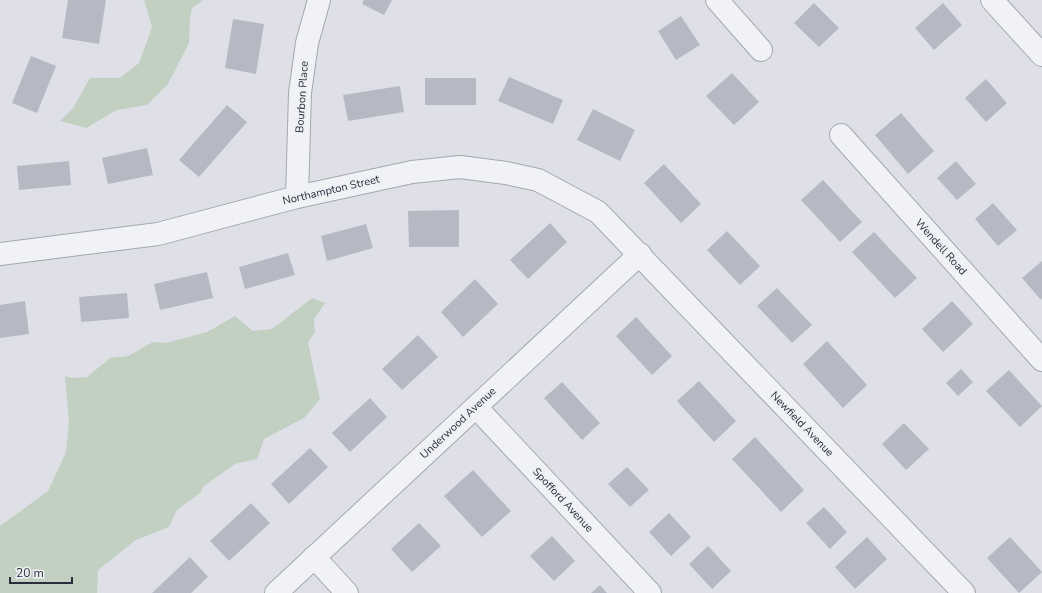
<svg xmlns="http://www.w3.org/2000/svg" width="1042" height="593" font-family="'Nunito Sans',sans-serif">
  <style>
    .green { fill: #c2d0c1 }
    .building { fill: #b6b9c3 }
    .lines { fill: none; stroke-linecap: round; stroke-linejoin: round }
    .minor-casing { stroke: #a5a7b0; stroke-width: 24 }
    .minor { stroke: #f1f2f5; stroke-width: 22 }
    .labels { text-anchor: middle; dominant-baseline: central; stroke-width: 4; stroke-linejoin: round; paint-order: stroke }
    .street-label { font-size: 11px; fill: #292d3c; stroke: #eef0f4 }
  </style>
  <rect width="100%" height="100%" fill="#dfe0e7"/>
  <g class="green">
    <polygon points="144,0 203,0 192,8 190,18 189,43 168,84 147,105 117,110 86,128 60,121 73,108 90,78 120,78 139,63 152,27"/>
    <polygon points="312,298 325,303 314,319 315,332 308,343 320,399 304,418 264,439 257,459 235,464 204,486 200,493 177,510 169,527 136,540 98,570 97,593 0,593 0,526 48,491 66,452 69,422 65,376 72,378 87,377 110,358 128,356 153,342 166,343 207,332 235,316 253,331 272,329"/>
  </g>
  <g class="building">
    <polygon points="68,0 106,0 99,44 62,38"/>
    <polygon points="364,0 392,0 384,15 362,4"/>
    <polygon points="814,3 839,28 819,47 794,23"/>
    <polygon points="943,3 962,25 934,50 915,28"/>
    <polygon points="681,16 700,45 676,60 658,31"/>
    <polygon points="233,19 264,24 256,74 225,68"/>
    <polygon points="31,56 56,66 37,113 12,103"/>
    <polygon points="732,73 759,102 734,125 706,96"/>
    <polygon points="509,77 563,100 553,124 498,101"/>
    <rect x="425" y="78" width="51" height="27"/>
    <polygon points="986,79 1007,103 986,122 965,98"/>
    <polygon points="400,86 404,112 348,121 343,95"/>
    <polygon points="227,105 247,122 199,177 179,160"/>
    <polygon points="593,109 635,130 620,161 577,140"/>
    <polygon points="901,113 934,151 908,174 875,135"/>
    <polygon points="147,148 153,175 108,184 102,158"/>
    <polygon points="69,161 71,185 19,190 17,166"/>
    <polygon points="956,161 976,184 957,200 937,178"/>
    <polygon points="664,164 701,204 681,223 644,183"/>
    <polygon points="823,180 862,222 840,242 801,200"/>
    <polygon points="993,203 1017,230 998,246 975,219"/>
    <polygon points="459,210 459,247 409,247 408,211"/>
    <polygon points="550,223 567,242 528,279 510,260"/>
    <polygon points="366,224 373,248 327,261 321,236"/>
    <polygon points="727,231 760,266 740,285 707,250"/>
    <polygon points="874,232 917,278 895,298 852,252"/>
    <polygon points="288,253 295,275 245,289 239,267"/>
    <polygon points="1042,261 1042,298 1041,300 1022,278"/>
    <polygon points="207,272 213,298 160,310 154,284"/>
    <polygon points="475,279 498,304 463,337 441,312"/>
    <polygon points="777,288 812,325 792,343 757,306"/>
    <polygon points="127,293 129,318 81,322 79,297"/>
    <polygon points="25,301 29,334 0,338 0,305"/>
    <polygon points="952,301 973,324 943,352 922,329"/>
    <polygon points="636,317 672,356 652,375 616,336"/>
    <polygon points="418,335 438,357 402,390 382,369"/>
    <polygon points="827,341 867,385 843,408 803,364"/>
    <polygon points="961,369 973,382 958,396 946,383"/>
    <polygon points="1009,370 1042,406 1020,427 986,391"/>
    <polygon points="699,381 736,421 714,442 677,401"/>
    <polygon points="562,382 600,423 582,440 544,398"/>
    <polygon points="370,398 387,417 350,452 332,433"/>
    <polygon points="904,423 929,449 906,470 882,444"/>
    <polygon points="755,437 804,490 781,512 732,459"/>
    <polygon points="310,448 328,467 289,504 271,484"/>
    <polygon points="627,467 649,490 630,507 608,484"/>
    <polygon points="473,470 511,511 482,537 444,496"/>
    <polygon points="251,503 270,523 229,561 210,541"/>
    <polygon points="824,507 847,532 830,549 806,523"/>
    <polygon points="669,513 691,537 671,556 649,532"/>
    <polygon points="419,523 441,546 412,572 391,549"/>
    <polygon points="552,536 575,561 554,581 530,556"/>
    <polygon points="867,537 887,559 855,589 835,567"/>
    <polygon points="1010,537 1042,572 1019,593 987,558"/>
    <polygon points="708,546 731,571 712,589 689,564"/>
    <polygon points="190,557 208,577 191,593 152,593"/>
    <polygon points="600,585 607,593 591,593"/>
  </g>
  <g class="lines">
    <g class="minor-casing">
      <g id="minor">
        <polyline points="717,0 761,50"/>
        <polyline points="992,0 1042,55"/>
        <polyline points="841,135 1042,360"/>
        <polyline points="297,197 300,93 307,43 319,0"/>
        <polyline points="0,254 158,234 297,197 412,172 460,167 506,173 538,180 598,212 964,593"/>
        <polyline points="476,407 650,593"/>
        <polyline points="314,557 347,593"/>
        <polyline points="276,593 640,254"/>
      </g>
    </g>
    <use href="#minor" class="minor"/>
  </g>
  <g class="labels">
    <g class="street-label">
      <text transform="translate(302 97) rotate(-86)">Bourbon Place</text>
      <text transform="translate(331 190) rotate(-13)">Northampton Street</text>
      <text transform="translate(941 247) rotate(48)">Wendell Road</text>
      <text transform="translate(458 423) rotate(-43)">Underwood Avenue</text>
      <text transform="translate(802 424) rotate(46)">Newfield Avenue</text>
      <text transform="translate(563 500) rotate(47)">Spofford Avenue</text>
    </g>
  </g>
  <path d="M10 577v6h62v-6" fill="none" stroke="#292d3c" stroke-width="2"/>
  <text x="16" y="577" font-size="12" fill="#292d3c" stroke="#eef0f4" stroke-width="3" paint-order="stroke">20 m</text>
</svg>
